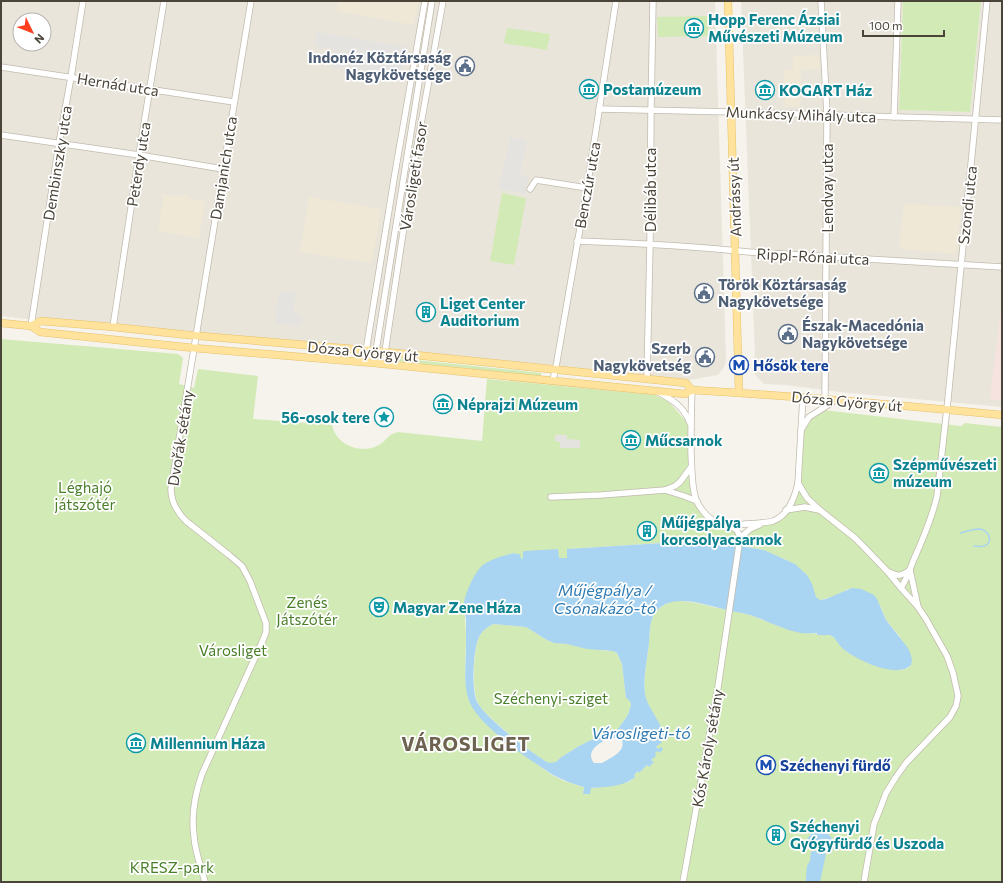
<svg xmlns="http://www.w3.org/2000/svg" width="1003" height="883" font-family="Commissioner,sans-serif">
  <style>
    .residential { fill: #eae5da; fill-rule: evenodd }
    .education { fill: #efe8d6 }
    .medical { fill: #f6e3e0 }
    .green { fill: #d2eab5; fill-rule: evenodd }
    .parking { fill: #e5e3e0 }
    .water { fill: #a9d4f2; fill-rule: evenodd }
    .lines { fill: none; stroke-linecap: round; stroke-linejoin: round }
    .stream { stroke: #a9d4f2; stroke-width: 1.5 }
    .minor-casing { stroke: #c2bbae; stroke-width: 7 }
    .major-casing { stroke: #e6c16a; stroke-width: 8 }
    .minor { stroke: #fff; stroke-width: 5.5 }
    .major { stroke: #ffe39c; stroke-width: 7 }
    .labels { text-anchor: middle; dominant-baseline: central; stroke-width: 3.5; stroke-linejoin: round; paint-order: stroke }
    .culture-label { font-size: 15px; font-weight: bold; fill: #0d838f; stroke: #fff; text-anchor: start }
    .service-label { font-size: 15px; font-weight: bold; fill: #4e5e75; stroke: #fff; text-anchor: end }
    .street-label { font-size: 15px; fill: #4b4439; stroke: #fff }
    .transit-label { font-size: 15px; font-weight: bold; fill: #164399; stroke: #fff; text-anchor: start }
    .park-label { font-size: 15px; fill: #4a7f2a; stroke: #fff }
    .water-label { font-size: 16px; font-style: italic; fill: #2e7ab2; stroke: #fff }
    .district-label { font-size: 19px; font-weight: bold; letter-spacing: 1px; fill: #6e6250; stroke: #fff }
  </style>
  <rect width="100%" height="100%" fill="#f6f3ec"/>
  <g class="residential">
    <path d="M1,1H715L726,359L725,365L722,370L718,375L689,380L372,347L230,335L27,319L1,316ZM20,20H44V44H20Z"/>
    <polygon points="741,1 903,1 899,110 970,112 981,1 1002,1 1002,407 840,392 786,385 764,384 758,378 752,370 755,354"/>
  </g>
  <g class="education">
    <polygon points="339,1 418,1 414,25 337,11"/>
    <polygon points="819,55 820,69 801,69 800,107 785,107 784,70 793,69 793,56"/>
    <polygon points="162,194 179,197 179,195 184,195 184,194 187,195 187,198 205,201 199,238 158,231 161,213 159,212 159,210 162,210 163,199 162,198"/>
    <polygon points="309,197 381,209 372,263 300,252"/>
    <polygon points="904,204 961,207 956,254 899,249"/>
  </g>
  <polygon class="medical" points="1002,302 1002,401 990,399"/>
  <g class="green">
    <polygon points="903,1 981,1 970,112 899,110"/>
    <polygon points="708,16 709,36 658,37 657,17"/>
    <polygon points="507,28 550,34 547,50 504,43"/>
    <polygon points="502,193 526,198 514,265 490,261"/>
    <path d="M1,339L178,354L183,358L179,384L194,388L198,369L258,376L253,419L332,425C336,445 360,454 377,446C384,443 387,437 392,434C394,433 396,433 398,432L482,441L487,379L655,395L669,402L691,427L692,466L697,501L710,518L727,525L740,535L750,529L775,520L794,498L801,431L813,417L823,410L961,426L965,423L1002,427V882H1ZM711,540L723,543L764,550L795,564L816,597L820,600C829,598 839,595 848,589L880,605L886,620L900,637L911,665L908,668L902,670L868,663L847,652L834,637L831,636V635H824V636L823,635C812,632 801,634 790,630C776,626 762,619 747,614C739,612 731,611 723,609C708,606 691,600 675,601C667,602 660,607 655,613C649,622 650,633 649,643C647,661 643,676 645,694C648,711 661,720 663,736L659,740L656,747L658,750L654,754L649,767L647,765L640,772L638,771L634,775L635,777L629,782L623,783L602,787L590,788L583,794L584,787L564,781L552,775L526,756L497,733L485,722L468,698L465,678L466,634L464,604L468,589L473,579L498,558L514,553L517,555L521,559L557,549L559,558H568V549Z"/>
    <polygon points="396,358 541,373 541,376 395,361"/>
    <path d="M494,624L526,627L547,640L554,643L567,644L606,651H613L617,653L622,664L626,698L630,701L631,705L630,708L628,715L618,729L614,732L589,741L579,746L560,758L555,763C551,763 548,763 546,762C528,750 511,736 495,722C489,716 480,709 477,701C472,689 473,646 480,635C483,630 489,626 494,624Z"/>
  </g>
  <g class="parking">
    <polygon points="317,32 407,47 401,79 331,68 334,49 314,46"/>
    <polygon points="510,137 527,140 520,174 529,176 525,194 499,189"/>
    <polygon points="279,291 296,293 293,313 302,315 301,326 275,324"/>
    <polygon points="555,435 567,435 567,439 580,440 580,448 560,448 560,442 555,441"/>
  </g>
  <g class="water">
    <path d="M711,540L723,543L764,550L795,564L807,575L812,584L816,597L820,600L826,599L852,588L861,589L874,595L877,599L886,620L908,648L911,655L912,661L911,665C898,679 859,661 846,651C841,648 837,642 834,637L831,636V635H825L824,636L823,635H817V633C810,633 803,634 796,632C780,628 765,620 750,615C741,612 732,612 723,609C702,604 670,592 655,613C649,622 650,633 649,643C647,661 643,677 645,694C648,710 661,720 664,736L659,740L662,742L656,747L658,749L661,747L663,749L660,753L658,751L655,753L656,756L651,760L654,762L649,767L647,765L639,773L638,771L634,775L635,777C624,787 605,787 591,788L590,794H583L584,787C573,784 562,780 553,775C547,771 541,767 535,763C516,750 484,727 472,707C462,689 466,667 466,647C466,638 466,629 466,620C465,614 464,608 464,602C466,592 475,571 483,565C491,559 505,555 514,553L516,554H520L521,559L523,558V552L524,551L558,549L559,558H567V549ZM494,624L526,627L547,640L554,643L567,644L587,649L613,651L617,653L622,664L626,698L630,701L631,705L630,708L628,715L618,729L614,732L589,741L579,746L560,758L556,762C553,763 549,763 547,762C544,761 542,758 539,757C524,747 485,717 477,702C471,690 473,646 480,635C483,630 489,626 494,624ZM612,738H618L622,740C626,752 610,758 602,763H594C584,751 602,740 612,738Z"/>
    <path d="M816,831C828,831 836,838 833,850L822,847L820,844L817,846L806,845C806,838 811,833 816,831Z"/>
    <path d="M813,851C818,851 822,851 826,854L820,882H806V876L807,866L810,861L811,852Z"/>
  </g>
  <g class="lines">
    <path class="stream" d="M961,533C967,531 974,529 980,529C989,530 994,543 984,546C981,547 977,546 974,546"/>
    <g class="minor-casing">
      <g id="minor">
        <polyline points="821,1 827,115 825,398"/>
        <polyline points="1,67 234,102"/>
        <polyline points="599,109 732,112 1002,120"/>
        <polyline points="894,117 898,1"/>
        <polyline points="1,135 139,155 223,169"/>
        <polyline points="530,189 536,180 587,188"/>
        <path d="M577,241C634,243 692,246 749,252L1002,267"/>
        <polyline points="31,326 59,143 71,77 83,1"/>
        <polyline points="113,327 139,155 164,1"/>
        <polyline points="366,351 395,173 425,1"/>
        <polyline points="385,352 411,180 443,1"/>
        <polyline points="374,363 432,1"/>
        <polyline points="647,379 650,244 651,110 653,1"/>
        <polyline points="553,380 557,361 587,188 616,1"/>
        <path d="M658,392C673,400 684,407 690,423"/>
        <polyline points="801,430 809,417 836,400"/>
        <polyline points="798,483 807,498 821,511 855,538 862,545 887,571 901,588 918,607 926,619 947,656 953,673 957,691 958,696 956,706 950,717 906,763 896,777 886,793 880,809 874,824 864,882"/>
        <polyline points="665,490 684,496 697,501"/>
        <polyline points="551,497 601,495 665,490 675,486 680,482 691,467"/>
        <polyline points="786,510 805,507 819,510"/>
        <path d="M730,525C741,524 763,524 773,521C789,515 795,497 798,483L803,397"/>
        <polyline points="740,538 750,529 759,525"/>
        <polyline points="910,570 918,607"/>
        <path d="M889,572C899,577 901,576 910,570"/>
        <path d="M901,588C907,579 910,569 914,559C923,539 932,518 937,496L948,399L987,1"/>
        <path d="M205,882C201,867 195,852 194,836C191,815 195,794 202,774L263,640L266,632V623L250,581L242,566L229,555L186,521C177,512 171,502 171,489L251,1"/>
        <path d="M683,882L718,687L740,538C738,525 727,527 717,522C711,520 706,515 703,511C700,508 698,504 696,500C691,485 692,468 691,452C691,431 691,411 692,390"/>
      </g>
    </g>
    <g class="major-casing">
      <g id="major">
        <polyline points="728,1 739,393"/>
        <path d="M1,323L31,326L40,332L194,348L374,363L685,394L692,390C795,396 899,405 1002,415"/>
        <polyline points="31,326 41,321 113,327 188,335 376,351 686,383 692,390"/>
      </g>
    </g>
    <use href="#minor" class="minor"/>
    <use href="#major" class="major"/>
  </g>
  <defs>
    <g id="museum-ring" transform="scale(1)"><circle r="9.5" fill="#fff" stroke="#0f9aa8" stroke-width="1.5"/><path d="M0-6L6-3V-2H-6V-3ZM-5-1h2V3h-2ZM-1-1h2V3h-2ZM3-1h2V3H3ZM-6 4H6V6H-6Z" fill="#0f9aa8"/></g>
    <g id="civic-ring" transform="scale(1)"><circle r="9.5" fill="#fff" stroke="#5c6f8a" stroke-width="1.5"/><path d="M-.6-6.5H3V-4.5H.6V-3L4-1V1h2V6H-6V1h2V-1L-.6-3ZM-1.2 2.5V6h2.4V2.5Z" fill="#5c6f8a"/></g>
    <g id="building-ring" transform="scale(1)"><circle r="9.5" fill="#fff" stroke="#0f9aa8" stroke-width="1.5"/><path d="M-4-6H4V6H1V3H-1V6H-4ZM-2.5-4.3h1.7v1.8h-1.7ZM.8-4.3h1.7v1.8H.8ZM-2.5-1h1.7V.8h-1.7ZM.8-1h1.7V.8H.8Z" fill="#0f9aa8"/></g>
    <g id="metro-ring" transform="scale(1)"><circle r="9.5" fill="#fff" stroke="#1a4fb4" stroke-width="1.5"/><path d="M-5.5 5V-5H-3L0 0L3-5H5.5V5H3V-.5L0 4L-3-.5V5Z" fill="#1a4fb4"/></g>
    <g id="sight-ring" transform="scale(1)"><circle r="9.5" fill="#fff" stroke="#0f9aa8" stroke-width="1.5"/><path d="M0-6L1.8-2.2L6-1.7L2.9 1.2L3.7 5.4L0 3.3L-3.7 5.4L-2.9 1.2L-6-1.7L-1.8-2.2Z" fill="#0f9aa8"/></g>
    <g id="theatre-ring" transform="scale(1)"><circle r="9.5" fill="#fff" stroke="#0f9aa8" stroke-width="1.5"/><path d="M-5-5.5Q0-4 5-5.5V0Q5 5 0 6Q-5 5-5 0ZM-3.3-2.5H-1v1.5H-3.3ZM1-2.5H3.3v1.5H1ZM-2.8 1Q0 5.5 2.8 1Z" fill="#0f9aa8"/></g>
  </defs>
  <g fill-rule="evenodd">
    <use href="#museum-ring" x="694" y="28"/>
    <use href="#civic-ring" x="465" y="66"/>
    <use href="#museum-ring" x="589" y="89"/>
    <use href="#museum-ring" x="765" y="90"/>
    <use href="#civic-ring" x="704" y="293"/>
    <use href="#building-ring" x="426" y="312"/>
    <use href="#civic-ring" x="788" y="334"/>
    <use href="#civic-ring" x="705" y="357"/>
    <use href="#metro-ring" x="739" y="365"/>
    <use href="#museum-ring" x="443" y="404"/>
    <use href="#sight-ring" x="384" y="417"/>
    <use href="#museum-ring" x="631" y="440"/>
    <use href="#museum-ring" x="879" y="473"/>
    <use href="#building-ring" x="647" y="531"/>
    <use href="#theatre-ring" x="379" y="607"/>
    <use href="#museum-ring" x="136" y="743"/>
    <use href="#metro-ring" x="766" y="765"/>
    <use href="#building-ring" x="776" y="835"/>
  </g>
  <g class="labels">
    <g class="culture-label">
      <text x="708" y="19">Hopp Ferenc Ázsiai<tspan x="708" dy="17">Művészeti Múzeum</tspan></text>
      <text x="603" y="89">Postamúzeum</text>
      <text x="779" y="90">KOGART Ház</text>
      <text x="440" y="303">Liget Center<tspan x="440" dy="17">Auditorium</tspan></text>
      <text x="457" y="404">Néprajzi Múzeum</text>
      <text x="370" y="417" text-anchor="end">56-osok tere</text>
      <text x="645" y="440">Műcsarnok</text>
      <text x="893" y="464">Szépművészeti<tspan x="893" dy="17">múzeum</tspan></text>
      <text x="661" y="522">Műjégpálya<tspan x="661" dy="17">korcsolyacsarnok</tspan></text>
      <text x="393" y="607">Magyar Zene Háza</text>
      <text x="150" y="743">Millennium Háza</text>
      <text x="790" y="826">Széchenyi<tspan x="790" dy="17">Gyógyfürdő és Uszoda</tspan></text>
    </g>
    <g class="service-label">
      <text x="451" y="57">Indonéz Köztársaság<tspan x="451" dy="17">Nagykövetsége</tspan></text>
      <text x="718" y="284" text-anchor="start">Török Köztársaság<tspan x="718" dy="17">Nagykövetsége</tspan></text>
      <text x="802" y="325" text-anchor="start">Észak-Macedónia<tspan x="802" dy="17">Nagykövetsége</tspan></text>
      <text x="691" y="348">Szerb<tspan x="691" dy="17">Nagykövetség</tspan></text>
    </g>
    <g class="street-label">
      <text transform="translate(118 84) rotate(9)">Hernád utca</text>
      <text transform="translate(801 114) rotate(2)">Munkácsy Mihály utca</text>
      <text transform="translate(57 163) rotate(-81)">Dembinszky utca</text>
      <text transform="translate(138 164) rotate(-81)">Peterdy utca</text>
      <text transform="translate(223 168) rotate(-81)">Damjanich utca</text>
      <text transform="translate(413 176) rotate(-81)">Városligeti fasor</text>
      <text transform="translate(587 185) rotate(-80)">Benczúr utca</text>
      <text transform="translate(827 188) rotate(-90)">Lendvay utca</text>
      <text transform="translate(650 190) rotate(-90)">Délibáb utca</text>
      <text transform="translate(734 197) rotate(-92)">Andrássy út</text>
      <text transform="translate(967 205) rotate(-84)">Szondi utca</text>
      <text transform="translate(813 256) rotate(3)">Rippl-Rónai utca</text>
      <text transform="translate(363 351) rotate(5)">Dózsa György út</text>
      <text transform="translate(847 401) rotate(5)">Dózsa György út</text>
      <text transform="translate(180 438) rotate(-81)">Dvořák sétány</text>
      <text transform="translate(707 748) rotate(-80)">Kós Károly sétány</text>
    </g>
    <g class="transit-label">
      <text x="753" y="365">Hősök tere</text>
      <text x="780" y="765">Széchenyi fürdő</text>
    </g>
    <g class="park-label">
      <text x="85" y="487">Léghajó<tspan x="85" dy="17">játszótér</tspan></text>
      <text x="307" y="602">Zenés<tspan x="307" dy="17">Játszótér</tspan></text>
      <text x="233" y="650">Városliget</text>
      <text x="551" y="698">Széchenyi-sziget</text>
      <text x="172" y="867">KRESZ-park</text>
    </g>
    <g class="water-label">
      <text x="605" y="589">Műjégpálya /<tspan x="605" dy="18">Csónakázó-tó</tspan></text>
      <text x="641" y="732">Városligeti-tó</text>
    </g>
    <g class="district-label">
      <text x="466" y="743">VÁROSLIGET</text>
    </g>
  </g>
  <rect width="1003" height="883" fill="none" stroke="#4b4439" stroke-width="4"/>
  <g transform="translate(32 32) rotate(133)"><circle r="19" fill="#ffffff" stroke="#b7b4b0"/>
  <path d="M0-3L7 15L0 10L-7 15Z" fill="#fc3f1d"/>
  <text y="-6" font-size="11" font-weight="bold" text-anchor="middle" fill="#4b4439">N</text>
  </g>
  <path d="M863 30v6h81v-6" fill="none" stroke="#4b4439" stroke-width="2"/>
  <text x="869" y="30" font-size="12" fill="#4b4439" stroke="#ffffff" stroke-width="3" paint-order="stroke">100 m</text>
</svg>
